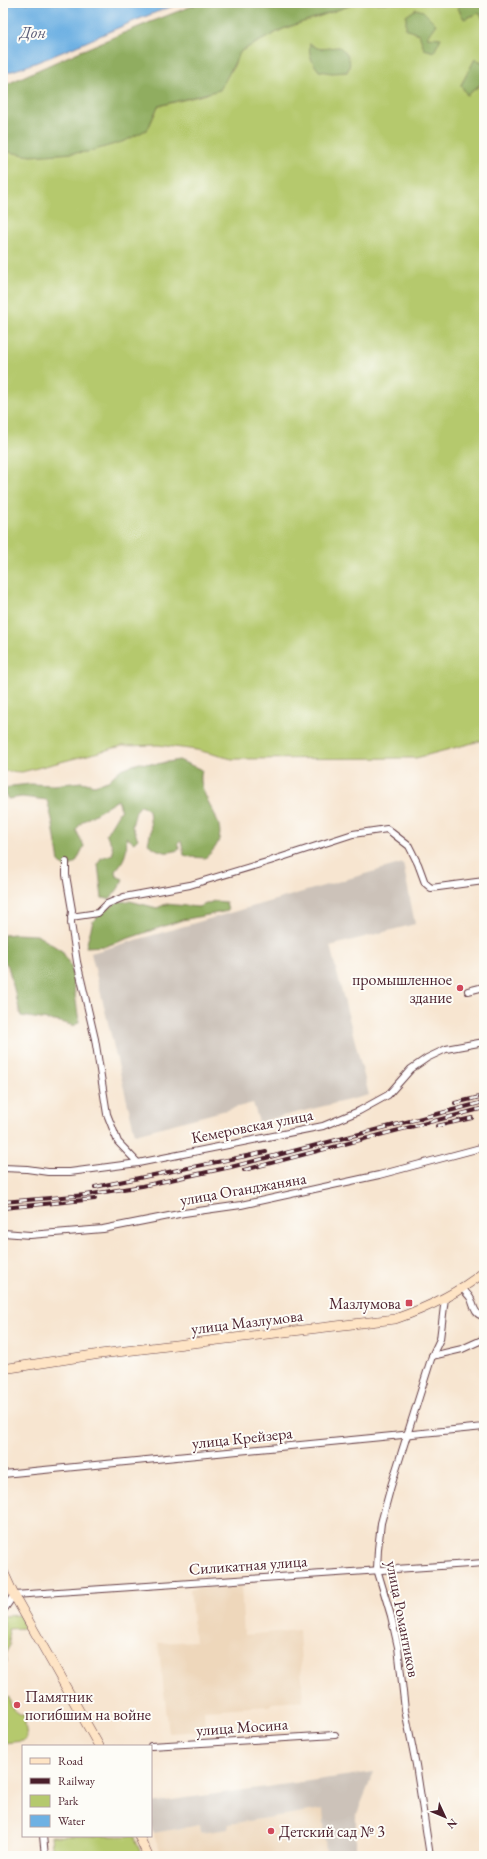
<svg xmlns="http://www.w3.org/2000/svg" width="487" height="1859" font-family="'EB Garamond',serif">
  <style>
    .built { fill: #eed7bb }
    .industrial { fill: #ccc2b9 }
    .green { fill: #b5c96d; stroke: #80744c }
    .forest { fill: #90ad60; stroke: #6d6646 }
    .water { fill: #6eb1e3; stroke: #5c6887 }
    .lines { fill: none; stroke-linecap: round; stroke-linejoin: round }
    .street-casing { stroke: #643d44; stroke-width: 8 }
    .secondary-casing { stroke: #643d44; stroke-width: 10 }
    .street { stroke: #fff; stroke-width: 6 }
    .secondary { stroke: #fee4c5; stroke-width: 9 }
    .rail-casing { stroke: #4a1f2b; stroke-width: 4 }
    .rail { stroke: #fdfcf7; stroke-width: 2.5; stroke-dasharray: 8; stroke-linecap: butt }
    .poi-dot { fill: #d1495b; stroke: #fdfcf7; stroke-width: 1.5 }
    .labels { text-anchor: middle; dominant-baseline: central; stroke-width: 4; stroke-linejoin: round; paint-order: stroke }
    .poi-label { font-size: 16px; fill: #4a1f2b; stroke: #fdfcf7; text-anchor: end }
    .street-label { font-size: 16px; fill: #4a1f2b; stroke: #fdfcf7 }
    .water-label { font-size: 17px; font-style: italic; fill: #585975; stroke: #fdfcf7 }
  </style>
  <rect width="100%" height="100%" fill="#fdfcf7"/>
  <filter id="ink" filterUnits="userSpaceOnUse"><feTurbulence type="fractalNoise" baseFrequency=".025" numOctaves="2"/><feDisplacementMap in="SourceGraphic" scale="8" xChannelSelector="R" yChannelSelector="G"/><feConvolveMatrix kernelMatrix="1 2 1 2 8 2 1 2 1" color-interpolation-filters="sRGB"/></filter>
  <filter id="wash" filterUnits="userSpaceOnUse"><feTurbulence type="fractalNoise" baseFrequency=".012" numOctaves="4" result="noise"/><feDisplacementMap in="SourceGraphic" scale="16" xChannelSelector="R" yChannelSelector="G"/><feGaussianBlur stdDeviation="0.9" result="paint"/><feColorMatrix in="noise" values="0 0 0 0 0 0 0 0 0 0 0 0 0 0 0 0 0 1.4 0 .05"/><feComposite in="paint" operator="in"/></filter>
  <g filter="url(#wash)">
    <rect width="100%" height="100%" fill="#f7e5d0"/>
    <g class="built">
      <polygon points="241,1586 244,1635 299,1630 303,1701 272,1703 269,1706 204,1710 205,1731 169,1733 158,1643 195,1641 190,1589"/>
      <polygon points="324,1809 326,1856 162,1856 153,1833 200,1825 201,1833 228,1824"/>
    </g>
    <g class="industrial">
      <polygon points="403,863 415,924 330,946 369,1095 259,1122 253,1103 135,1134 91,953"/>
      <polygon points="374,1772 356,1816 356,1856 326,1856 323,1809 229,1824 228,1829 201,1833 200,1825 153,1833 151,1827 151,1803"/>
    </g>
    <g class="green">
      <polygon points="357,3 462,3 458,8 464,18 479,13 484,20 484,63 475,59 461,85 467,95 482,84 484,78 484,740 416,758 232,759 197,750 158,745 122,746 22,772 3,771 3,146 8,152 148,129 158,106 207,94 232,70 240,51 283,29"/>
      <polygon points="19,1615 25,1628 8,1629 10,1645 6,1652 7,1662 3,1663 3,1616"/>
      <path d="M9,1697C11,1708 13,1713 24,1715L27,1738L23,1741L3,1743V1698Z"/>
      <polygon points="51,1836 134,1836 142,1856 53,1856"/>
    </g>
    <g class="forest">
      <path d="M200,3H357L283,29L241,51L220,90L158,106L148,129L125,141L88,152L31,156L8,152L3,146V86C67,56 133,28 200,3Z"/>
      <polygon points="462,3 484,3 484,20 479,13 464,19 458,8"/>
      <polygon points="416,9 423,11 436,24 427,37 441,38 434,52 424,49 419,34 406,29 406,16"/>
      <path d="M310,43C320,53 327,47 340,47C348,55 353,61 347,72L332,73L319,71C312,62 308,55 310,43Z"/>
      <path d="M475,59L484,63C484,82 483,83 467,95L461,85Z"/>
      <path d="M179,760L202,770C193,802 244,827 205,858L191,857L184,855L181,841L177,844L180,849C166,855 160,852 148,844L151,830L149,810L141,805L136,811L132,826L138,839L134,843L126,837C128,851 125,860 115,871L116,876L123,879L118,889L110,899L102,898L98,864L101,858L113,854L112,845L106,834L121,809L118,800L82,822L76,830L84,846L76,862L66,869L59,862L52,819L47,800L22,797L8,799L3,791L12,786L30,784L53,785L82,782L94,785L108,781L121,769L139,763L157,764Z"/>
      <polygon points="130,901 157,908 166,904 198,907 214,901 226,902 228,911 182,920 106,946 86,947 93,921 100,914 117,902"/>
      <polygon points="15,934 37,935 62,951 71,966 79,1022 74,1026 61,1022 21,1016 8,966 3,960 3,935"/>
    </g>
    <path class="water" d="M3,3H182C121,23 65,55 3,74Z"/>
  </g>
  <g filter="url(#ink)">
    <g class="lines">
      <g class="street-casing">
        <g id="street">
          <polyline points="66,862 66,875 72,910 71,923 77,962 95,1039 107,1114 118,1142 138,1163"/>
          <polyline points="71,917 98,913 107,904 124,897 190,885 270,861 353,834 387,829 409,846 418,864 425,883 431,888 484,881"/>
          <polyline points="468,991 484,987"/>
          <polyline points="3,1168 27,1169 48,1172 70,1172 138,1163 323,1126 359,1111 388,1095 411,1069 427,1058 446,1049 484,1042"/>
          <polyline points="3,1233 30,1235 103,1229 184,1213 241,1205 379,1175 484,1147"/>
          <path d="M462,1288C465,1292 469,1295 471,1299C474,1306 474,1315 484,1316"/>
          <polyline points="432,1356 462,1349 484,1339"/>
          <polyline points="3,1474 484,1427"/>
          <polyline points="3,1611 14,1595 484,1563"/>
          <polyline points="151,1746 335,1735"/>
          <polyline points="43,1836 45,1856"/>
          <polyline points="430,1856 416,1765 405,1710 398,1647 391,1616 377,1569 378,1549 381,1523 391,1486 432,1356 440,1339 445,1298"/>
        </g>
      </g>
      <g class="secondary-casing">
        <g id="secondary">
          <path d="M3,1369L100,1354L395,1319C427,1308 457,1294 484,1272"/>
          <polyline points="3,1571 14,1595 99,1746"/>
          <polyline points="139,1836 148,1856"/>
        </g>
      </g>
      <use href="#street" class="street"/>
      <use href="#secondary" class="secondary"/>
      <g class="rail-casing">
        <g id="rail">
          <polyline points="455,1103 484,1096"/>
          <polyline points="437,1126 472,1118"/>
          <polyline points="244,1170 484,1108"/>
          <polyline points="95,1187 266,1152"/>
          <polyline points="3,1202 86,1195 142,1186 231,1167 484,1102"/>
          <polyline points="3,1208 95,1199"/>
        </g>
      </g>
      <use href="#rail" class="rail"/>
    </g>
  </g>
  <g class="poi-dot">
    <circle cx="460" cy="988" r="4"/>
    <rect x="405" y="1299" width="8" height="8" rx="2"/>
    <circle cx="17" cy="1705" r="4"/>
    <circle cx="271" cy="1831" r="4"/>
  </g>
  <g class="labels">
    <g class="poi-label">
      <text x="452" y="979">промышленное<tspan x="452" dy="18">здание</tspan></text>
      <text x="401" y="1303">Мазлумова</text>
      <text x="25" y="1696" text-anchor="start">Памятник<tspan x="25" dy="18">погибшим на войне</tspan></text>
      <text x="279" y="1831" text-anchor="start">Детский сад № 3</text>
    </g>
    <g class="street-label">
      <text transform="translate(252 1126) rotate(-11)">Кемеровская улица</text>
      <text transform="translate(243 1189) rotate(-10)">улица Оганджаняна</text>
      <text transform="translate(247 1322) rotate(-7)">улица Мазлумова</text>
      <text transform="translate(242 1438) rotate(-6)">улица Крейзера</text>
      <text transform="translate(248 1565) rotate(-4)">Силикатная улица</text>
      <text transform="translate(403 1619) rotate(79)">улица Романтиков</text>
      <text transform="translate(242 1727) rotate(-4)">улица Мосина</text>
    </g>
    <g class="water-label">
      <text x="33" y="32">Дон</text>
    </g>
  </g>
  <rect width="487" height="1859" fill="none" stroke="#fdfcf7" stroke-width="16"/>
  <rect x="22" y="1745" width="130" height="92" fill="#fdfcf7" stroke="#b5a4a5"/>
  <rect x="30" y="1758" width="20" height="6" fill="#fee4c5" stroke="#b5a4a5"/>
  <text x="58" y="1765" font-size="12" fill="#4a1f2b">Road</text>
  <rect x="30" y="1778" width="20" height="6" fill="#4a1f2b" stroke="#b5a4a5"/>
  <text x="58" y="1785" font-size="12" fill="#4a1f2b">Railway</text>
  <rect x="30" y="1795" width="20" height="12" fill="#b5c96d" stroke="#b5a4a5"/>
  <text x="58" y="1805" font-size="12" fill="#4a1f2b">Park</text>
  <rect x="30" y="1815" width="20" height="12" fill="#6eb1e3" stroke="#b5a4a5"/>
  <text x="58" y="1825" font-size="12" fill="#4a1f2b">Water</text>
  <g transform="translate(445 1817) rotate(134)" stroke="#fdfcf7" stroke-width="3" paint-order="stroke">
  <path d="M0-3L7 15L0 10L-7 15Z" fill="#4a1f2b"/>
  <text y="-6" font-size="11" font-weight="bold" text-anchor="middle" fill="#4a1f2b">N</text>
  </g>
</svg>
